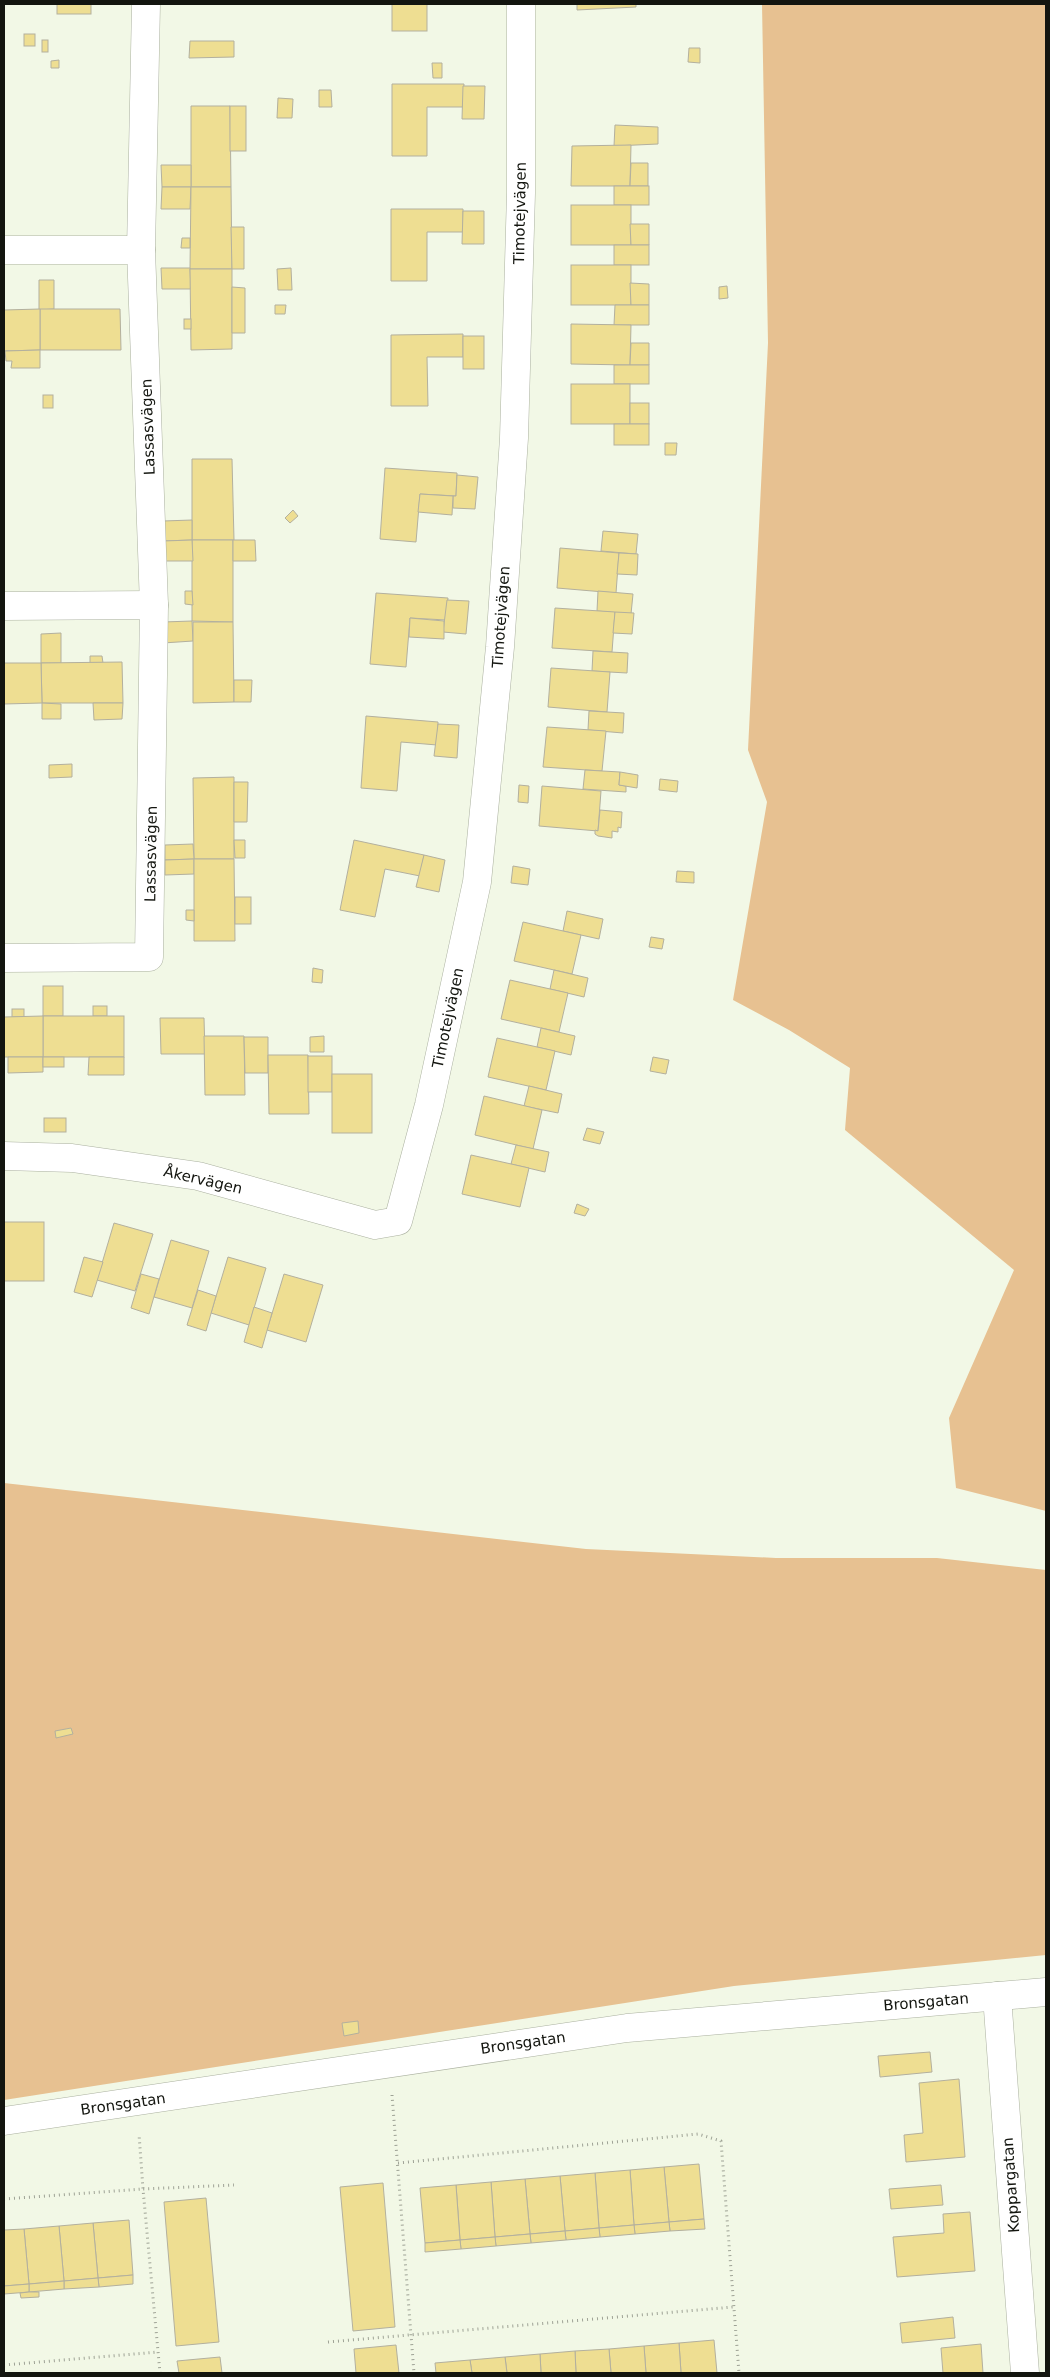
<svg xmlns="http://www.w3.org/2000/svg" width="1050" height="2377" font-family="'DejaVu Sans',sans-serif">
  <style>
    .green { fill: #e7c191 }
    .building { fill: #eede92; stroke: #b3b09e }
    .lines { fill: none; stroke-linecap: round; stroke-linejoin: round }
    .minor-casing { stroke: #abb1a0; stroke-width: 29 }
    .path { stroke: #9ea295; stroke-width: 3; stroke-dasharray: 1 4; stroke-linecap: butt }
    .minor { stroke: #fff; stroke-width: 28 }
    .labels { text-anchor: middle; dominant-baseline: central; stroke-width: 4.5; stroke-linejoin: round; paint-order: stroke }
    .street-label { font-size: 15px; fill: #13150f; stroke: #fff }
  </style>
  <rect width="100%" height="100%" fill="#f2f8e6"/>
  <g class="green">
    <polygon points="762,4 1046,4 1046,1511 956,1488 949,1418 1014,1270 845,1130 850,1068 789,1030 733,1000 767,802 748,750 768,343"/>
    <polygon points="4,1483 586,1549 776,1558 937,1558 1046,1570 1046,1955 734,1986 4,2100"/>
  </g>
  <g class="building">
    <rect x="57" y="4" width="34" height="10"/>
    <rect x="392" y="4" width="35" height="27"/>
    <polygon points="577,4 636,4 636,7 577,10"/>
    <rect x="24" y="34" width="11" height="12"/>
    <rect x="42" y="40" width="6" height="12"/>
    <polygon points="190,41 234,41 234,57 189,58"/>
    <polygon points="689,48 700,48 700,63 688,62"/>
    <polygon points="59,60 59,68 51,68 51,61"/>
    <polygon points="432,63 442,63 442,78 433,78"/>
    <polygon points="392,84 464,84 463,107 427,107 427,156 392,156"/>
    <polygon points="463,86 485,86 484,119 462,119"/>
    <polygon points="319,90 331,90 332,107 319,107"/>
    <polygon points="278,98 293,99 292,118 277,118"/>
    <polygon points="191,106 230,106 231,187 191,187"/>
    <rect x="230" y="106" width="16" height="45"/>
    <polygon points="615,125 658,127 658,144 614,146"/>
    <polygon points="631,145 630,186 571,186 572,146"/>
    <polygon points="631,163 648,163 648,186 630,186"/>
    <polygon points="161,165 191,165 191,187 162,187"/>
    <rect x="614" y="186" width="35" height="19"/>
    <polygon points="162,187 191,187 190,209 161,209"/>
    <polygon points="191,187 231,187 232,269 190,269"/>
    <rect x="571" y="205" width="60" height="40"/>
    <polygon points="391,209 463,209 463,232 427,232 427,281 391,281"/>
    <polygon points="463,211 484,211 484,244 462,244"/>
    <polygon points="630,224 649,224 649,245 631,245"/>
    <polygon points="231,227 244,227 244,269 232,269"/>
    <polygon points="182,238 190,238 190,248 181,248"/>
    <rect x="614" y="245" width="35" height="20"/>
    <rect x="571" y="265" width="60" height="40"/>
    <polygon points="161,268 190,268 191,289 162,289"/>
    <polygon points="291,268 292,290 278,290 277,269"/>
    <polygon points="190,269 232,269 232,349 191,350"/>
    <polygon points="39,280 54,280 54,309 39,310"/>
    <polygon points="630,283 649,284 649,305 631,305"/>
    <polygon points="727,286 728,298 719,299 719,287"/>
    <polygon points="232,287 245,288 245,333 232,333"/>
    <polygon points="275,305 286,305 285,314 275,314"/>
    <polygon points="615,305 649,305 649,325 614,325"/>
    <polygon points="40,309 120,309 121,350 40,350"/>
    <polygon points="40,309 40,350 4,351 4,310"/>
    <rect x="184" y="319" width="7" height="10"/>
    <polygon points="571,324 631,325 630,365 571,364"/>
    <polygon points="463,334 463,357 427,357 428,406 391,406 391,335"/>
    <rect x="463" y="336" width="21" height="33"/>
    <polygon points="631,343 649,343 649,365 630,365"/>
    <polygon points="40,350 40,368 11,368 12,361 6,361 5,351"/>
    <rect x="614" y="365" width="35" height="19"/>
    <rect x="571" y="384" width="59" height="40"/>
    <rect x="43" y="395" width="10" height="13"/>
    <rect x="630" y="403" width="19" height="21"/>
    <rect x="614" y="424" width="35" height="21"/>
    <polygon points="665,443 677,443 676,455 665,455"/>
    <polygon points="192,459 232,459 234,540 192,540"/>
    <polygon points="385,468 457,473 456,496 420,494 416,542 380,539"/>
    <polygon points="457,475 478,477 475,509 453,508 453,496 456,496"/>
    <polygon points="420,494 453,496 452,515 418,512"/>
    <polygon points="293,510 298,516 290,523 285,518"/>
    <polygon points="192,520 192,540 163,541 163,521"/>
    <polygon points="603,531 638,534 636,554 601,551"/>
    <polygon points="192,540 233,540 233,622 192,621"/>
    <polygon points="192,540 193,561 163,561 163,541"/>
    <polygon points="233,540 255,540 256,561 233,561"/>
    <polygon points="560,548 619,553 616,593 557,588"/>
    <polygon points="619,553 638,554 637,575 617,574"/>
    <polygon points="185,591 192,591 193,605 185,604"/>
    <polygon points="598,591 633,594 631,614 597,611"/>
    <polygon points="376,593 448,598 446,620 410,618 406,667 370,664"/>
    <polygon points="447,600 469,601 466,634 443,632"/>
    <polygon points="555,608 615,612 612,652 552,648"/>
    <polygon points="615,612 634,613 632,634 613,633"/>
    <polygon points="410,618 444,621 444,639 409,637"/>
    <polygon points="163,622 192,621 193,641 163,643"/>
    <polygon points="193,622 233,622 234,702 193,703"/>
    <polygon points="61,633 61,663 41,663 41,634"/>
    <polygon points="593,651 628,653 627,673 592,671"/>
    <polygon points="90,656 102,656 103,663 90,663"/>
    <polygon points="122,662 123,703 42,703 41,663"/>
    <polygon points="4,663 41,663 42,703 4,704"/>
    <polygon points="551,668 610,672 607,712 548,707"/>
    <polygon points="234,680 252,680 251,702 234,702"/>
    <polygon points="42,703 61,704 61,719 42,719"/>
    <polygon points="93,703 123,703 122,719 94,720"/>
    <polygon points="589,711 624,713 623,733 588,730"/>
    <polygon points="366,716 438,722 437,745 401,742 397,791 361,788"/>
    <polygon points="438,724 459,725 457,758 434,756"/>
    <polygon points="547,727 606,731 602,771 543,767"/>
    <polygon points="72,764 72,777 49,778 49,765"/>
    <polygon points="585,770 620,772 619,785 626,786 626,792 583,789"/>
    <polygon points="620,772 638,775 637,788 619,785"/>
    <polygon points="234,777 234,859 194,859 193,778"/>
    <polygon points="660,779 678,781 677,792 659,790"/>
    <polygon points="234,782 248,782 247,822 234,822"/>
    <polygon points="519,785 529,786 528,803 518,802"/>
    <polygon points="542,786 601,791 598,831 539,826"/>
    <polygon points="600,810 622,812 621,828 618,827 618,832 612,831 612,838 598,836 595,834 595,830 598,831"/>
    <polygon points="234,840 245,840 245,858 235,858"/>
    <polygon points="354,840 424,855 420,876 385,869 375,917 340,910"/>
    <polygon points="193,844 194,859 165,860 165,845"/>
    <polygon points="424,855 445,860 439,892 416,887"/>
    <polygon points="194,859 194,874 165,875 165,860"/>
    <polygon points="194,859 234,859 235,941 194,941"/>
    <polygon points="513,866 530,869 528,885 511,883"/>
    <polygon points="677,871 694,872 694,883 676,882"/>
    <rect x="235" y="897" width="16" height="27"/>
    <polygon points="186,910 194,910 194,921 186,920"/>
    <polygon points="567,911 603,919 599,939 563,931"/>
    <polygon points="523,922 581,935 572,974 514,961"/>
    <polygon points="651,937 664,939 662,949 649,947"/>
    <polygon points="313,968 323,970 322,983 312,982"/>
    <polygon points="554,970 588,978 584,997 550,989"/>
    <polygon points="510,980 568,993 559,1032 501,1019"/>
    <rect x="43" y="986" width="20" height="30"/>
    <rect x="93" y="1006" width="14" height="10"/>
    <rect x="12" y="1009" width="12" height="8"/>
    <rect x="43" y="1016" width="81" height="41"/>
    <polygon points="43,1016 43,1057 4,1057 4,1017"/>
    <polygon points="160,1018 204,1018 205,1054 161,1054"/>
    <polygon points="541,1028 575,1036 571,1055 537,1047"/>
    <polygon points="204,1036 244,1036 245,1095 205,1095"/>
    <polygon points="324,1036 324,1052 310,1052 310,1037"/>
    <polygon points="244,1037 268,1037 268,1073 245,1073"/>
    <polygon points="497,1038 555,1051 546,1090 488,1077"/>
    <polygon points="268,1055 308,1055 309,1114 269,1114"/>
    <rect x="308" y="1056" width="24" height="36"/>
    <polygon points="8,1057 43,1057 43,1072 8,1073"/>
    <rect x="43" y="1057" width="21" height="10"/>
    <polygon points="89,1057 124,1057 124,1075 88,1075"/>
    <polygon points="653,1057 669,1060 666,1074 650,1071"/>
    <rect x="332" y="1074" width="40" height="59"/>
    <polygon points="529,1086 562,1094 558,1113 524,1106"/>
    <polygon points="484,1096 542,1110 533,1149 475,1135"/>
    <rect x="44" y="1118" width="22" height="14"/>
    <polygon points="587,1128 604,1132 600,1144 583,1140"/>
    <polygon points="516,1145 549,1152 545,1172 511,1164"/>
    <polygon points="471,1155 529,1168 520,1207 462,1194"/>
    <polygon points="577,1204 589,1209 585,1216 574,1213"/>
    <rect x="4" y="1222" width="40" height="59"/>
    <polygon points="114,1223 153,1234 135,1291 97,1280"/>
    <polygon points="171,1240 209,1251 192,1308 154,1297"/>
    <polygon points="84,1257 103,1262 92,1297 74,1292"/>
    <polygon points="228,1257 266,1268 249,1325 211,1313"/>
    <polygon points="141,1274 159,1279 149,1314 131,1308"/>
    <polygon points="284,1274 323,1285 306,1342 267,1330"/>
    <polygon points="198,1290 216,1296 206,1331 187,1325"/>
    <polygon points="254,1307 272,1313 262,1348 244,1342"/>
    <polygon points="71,1728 73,1734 56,1738 55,1731"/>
    <polygon points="358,2021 359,2033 344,2036 342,2023"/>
    <polygon points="930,2052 932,2072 880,2077 878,2056"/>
    <polygon points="959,2079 965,2157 906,2162 904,2135 923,2133 919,2083"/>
    <polygon points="699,2164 704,2219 669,2222 664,2167"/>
    <polygon points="664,2167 669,2222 634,2225 630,2170"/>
    <polygon points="630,2170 634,2225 599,2228 595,2173"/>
    <polygon points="595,2173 599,2228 565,2231 560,2176"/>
    <polygon points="560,2176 565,2231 530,2234 525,2179"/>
    <polygon points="525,2179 530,2234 495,2237 491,2182"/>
    <polygon points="491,2182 495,2237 460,2240 456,2185"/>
    <polygon points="383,2183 395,2327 353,2331 340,2187"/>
    <polygon points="456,2185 460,2240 425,2243 420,2188"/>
    <polygon points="941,2185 943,2205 891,2209 889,2189"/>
    <polygon points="206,2198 219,2342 176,2346 164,2202"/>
    <polygon points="970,2212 975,2271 897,2277 893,2237 944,2233 943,2214"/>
    <polygon points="704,2219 705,2229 670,2231 669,2222"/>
    <polygon points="129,2220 133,2275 98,2278 93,2223"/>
    <polygon points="669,2222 670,2231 635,2234 634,2225"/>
    <polygon points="93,2223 98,2278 64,2281 59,2226"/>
    <polygon points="634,2225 635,2234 600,2237 599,2228"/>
    <polygon points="59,2226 64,2281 29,2284 24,2229"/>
    <polygon points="599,2228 600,2237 566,2240 565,2231"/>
    <polygon points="24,2229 29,2284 4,2286 4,2230"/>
    <polygon points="565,2231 566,2240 531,2243 530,2234"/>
    <polygon points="530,2234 531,2243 496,2246 495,2237"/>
    <polygon points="495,2237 496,2246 461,2249 460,2240"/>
    <polygon points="460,2240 461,2249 425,2252 425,2243"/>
    <polygon points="133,2275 133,2284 99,2287 98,2278"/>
    <polygon points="98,2278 99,2287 64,2289 64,2281"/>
    <polygon points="64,2281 64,2289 29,2292 29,2284"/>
    <polygon points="29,2284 29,2292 4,2294 4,2286"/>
    <polygon points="29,2292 39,2292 39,2297 21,2298 20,2293"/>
    <polygon points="953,2317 955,2338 902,2343 900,2323"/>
    <polygon points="714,2340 717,2373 681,2373 679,2343"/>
    <polygon points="679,2343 681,2373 646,2373 644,2346"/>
    <polygon points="981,2344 983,2373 943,2373 941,2348"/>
    <polygon points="396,2345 399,2373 356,2373 354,2349"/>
    <polygon points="644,2346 646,2373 611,2373 609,2349"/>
    <polygon points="609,2349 611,2373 576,2373 575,2351"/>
    <polygon points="575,2351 576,2373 541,2373 540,2354"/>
    <polygon points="540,2354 541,2373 507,2373 505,2357"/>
    <polygon points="220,2357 222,2373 179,2373 177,2361"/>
    <polygon points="505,2357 507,2373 472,2373 470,2360"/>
    <polygon points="470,2360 472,2373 436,2373 435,2363"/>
  </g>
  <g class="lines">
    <g class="minor-casing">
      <g id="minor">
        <polyline points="4,250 141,250 154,605"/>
        <polyline points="141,250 146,4"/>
        <polyline points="4,606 154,605 149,957 4,958"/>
        <polyline points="4,1156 72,1158 198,1176 375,1225 398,1221 429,1105 477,882 500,647 514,438 521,193 521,4"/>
        <polyline points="997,1996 1025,2373"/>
        <polyline points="4,2121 627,2028 1046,1992"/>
      </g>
    </g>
    <g class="path">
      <polyline points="392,2095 414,2373"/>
      <polyline points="398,2163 698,2134 721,2141 739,2373"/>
      <polyline points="4,2199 143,2189 139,2134"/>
      <polyline points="328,2342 733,2307"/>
      <polyline points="4,2365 158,2352"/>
      <polyline points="160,2373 143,2189 234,2185"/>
    </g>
    <use href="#minor" class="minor"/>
  </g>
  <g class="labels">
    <g class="street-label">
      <text transform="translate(520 213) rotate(-89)">Timotejvägen</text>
      <text transform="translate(148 427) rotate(-92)">Lassasvägen</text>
      <text transform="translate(501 617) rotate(-86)">Timotejvägen</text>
      <text transform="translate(151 854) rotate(-89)">Lassasvägen</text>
      <text transform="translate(448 1018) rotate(-78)">Timotejvägen</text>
      <text transform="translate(203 1180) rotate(13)">Åkervägen</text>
      <text transform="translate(926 2002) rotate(-5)">Bronsgatan</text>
      <text transform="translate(523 2043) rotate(-8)">Bronsgatan</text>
      <text transform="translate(123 2104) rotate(-8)">Bronsgatan</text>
      <text transform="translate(1011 2185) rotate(-94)">Koppargatan</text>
    </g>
  </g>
  <rect width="1050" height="2377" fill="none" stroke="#13150f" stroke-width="10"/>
</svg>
